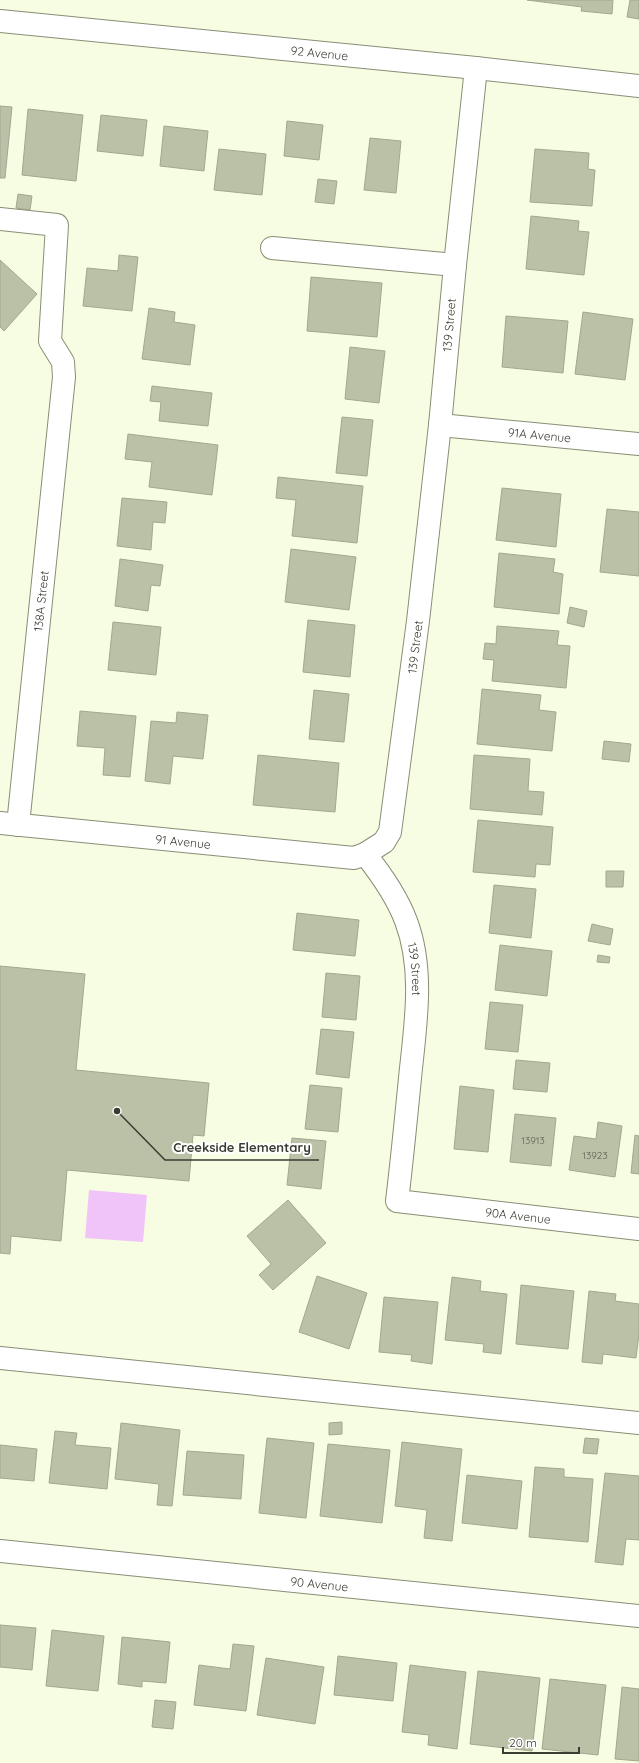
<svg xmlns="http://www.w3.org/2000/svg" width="639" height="1763" font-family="Quicksand,sans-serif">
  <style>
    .green { fill: #f0c4f8 }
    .building { fill: #bbc1a7; stroke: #a2a88f }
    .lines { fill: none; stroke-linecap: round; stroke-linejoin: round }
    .minor-casing { stroke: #888e76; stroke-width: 24 }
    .major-casing { stroke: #888e76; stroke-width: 24 }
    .minor { stroke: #fff; stroke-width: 22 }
    .major { stroke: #fff; stroke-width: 22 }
    .labels { text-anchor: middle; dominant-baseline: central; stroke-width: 4; stroke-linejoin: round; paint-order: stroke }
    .number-label { font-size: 10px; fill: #5a5d4e }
    .street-label { font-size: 12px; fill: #393c31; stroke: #fff }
    .leader { fill: none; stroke: #393c31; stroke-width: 1.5 }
    .callout-dot { fill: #393c31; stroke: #fff; stroke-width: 1.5 }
    .callout-label { font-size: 13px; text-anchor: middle; font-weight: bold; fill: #393c31; stroke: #fff; stroke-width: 4; stroke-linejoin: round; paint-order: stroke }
  </style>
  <rect width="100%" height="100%" fill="#f6fde2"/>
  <polygon class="green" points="89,1190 147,1195 143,1242 85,1238"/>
  <g class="building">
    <polygon points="527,0 613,0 612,14 581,11 582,7"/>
    <polygon points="630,0 639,0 639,19 627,17"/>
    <polygon points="0,106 12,107 5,178 0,178"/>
    <polygon points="28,109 83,115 76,181 22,175"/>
    <polygon points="101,115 147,120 143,156 97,151"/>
    <polygon points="287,121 323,125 319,160 284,156"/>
    <polygon points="164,126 208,131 204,171 160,166"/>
    <polygon points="370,138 401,141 396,193 364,190"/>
    <polygon points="219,149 266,154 262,195 214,190"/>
    <polygon points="535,149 589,153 588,169 595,170 592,206 530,202"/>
    <polygon points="318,179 337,181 334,204 315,202"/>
    <polygon points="18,194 32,196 30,210 16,208"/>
    <polygon points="531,216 579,221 578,231 589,232 584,275 526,269"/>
    <polygon points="119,255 138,257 132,311 83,306 87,268 118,271"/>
    <polygon points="0,260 37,294 4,331 0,327"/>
    <polygon points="311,277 382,283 377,337 307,331"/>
    <polygon points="149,308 175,312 174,322 195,325 190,365 142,359"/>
    <polygon points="583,312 633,319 625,380 575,374"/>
    <polygon points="506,316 568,321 563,373 502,367"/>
    <polygon points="350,347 385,351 379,403 345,399"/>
    <polygon points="152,386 212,393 208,426 159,421 161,402 150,401"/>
    <polygon points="342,417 373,420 367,476 336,473"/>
    <polygon points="128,434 218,445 212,495 149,487 152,462 125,459"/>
    <polygon points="278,477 363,486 357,543 292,536 296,500 276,498"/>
    <polygon points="502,488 561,494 556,547 496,540"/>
    <polygon points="122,498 167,502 165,523 153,522 151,550 117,546"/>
    <polygon points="607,509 639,512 639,576 600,572"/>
    <polygon points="291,549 356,557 349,610 285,602"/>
    <polygon points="499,553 555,559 553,572 563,574 559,614 494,607"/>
    <polygon points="120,559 163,565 160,586 151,585 148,611 115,606"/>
    <polygon points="570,607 587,611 584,627 567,623"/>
    <polygon points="308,620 355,625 350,677 303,672"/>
    <polygon points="113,622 161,627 156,675 108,670"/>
    <polygon points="497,626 559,631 557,645 570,646 566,688 492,681 494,660 483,659 485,643 496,644"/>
    <polygon points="482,689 541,695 539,710 556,712 552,751 477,744"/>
    <polygon points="314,690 349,694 344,742 309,739"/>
    <polygon points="80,711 136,716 130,777 103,775 105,748 77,746"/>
    <polygon points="177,712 208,715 203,759 173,756 170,784 145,781 151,721 176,723"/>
    <polygon points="604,741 631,744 629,762 602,759"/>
    <polygon points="258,755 339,763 335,812 253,805"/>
    <polygon points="474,755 530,759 528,791 544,792 542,815 470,809"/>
    <polygon points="478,820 553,827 550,865 536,864 535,877 473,872"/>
    <polygon points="606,871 624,871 623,887 606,887"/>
    <polygon points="494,885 536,889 531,938 489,933"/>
    <polygon points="297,913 359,920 355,956 293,950"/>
    <polygon points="592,924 613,929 610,945 588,941"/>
    <polygon points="500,945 552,951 547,996 495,990"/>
    <polygon points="598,955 610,957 609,963 597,962"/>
    <polygon points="0,966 85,974 76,1070 209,1083 204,1136 193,1135 189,1181 67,1170 61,1241 11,1236 10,1254 0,1253"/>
    <polygon points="326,973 360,976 356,1020 322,1017"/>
    <polygon points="490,1002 523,1005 518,1052 485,1049"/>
    <polygon points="321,1029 354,1032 349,1078 316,1074"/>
    <polygon points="516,1060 550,1063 547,1092 513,1089"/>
    <polygon points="310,1085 342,1088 338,1132 305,1129"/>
    <polygon points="460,1086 494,1090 488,1152 454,1149"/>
    <polygon points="515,1114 556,1118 551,1166 510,1162"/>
    <polygon points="598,1122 622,1126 615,1177 569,1170 574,1136 596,1139"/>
    <polygon points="635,1135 639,1136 639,1174 631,1173"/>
    <polygon points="292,1138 326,1141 321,1189 287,1185"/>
    <polygon points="288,1200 326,1243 273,1290 259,1275 271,1264 247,1236"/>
    <polygon points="317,1276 367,1293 349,1349 299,1332"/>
    <polygon points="452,1277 481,1281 480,1291 507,1294 501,1354 483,1352 484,1344 445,1340"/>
    <polygon points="521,1285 574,1291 568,1349 516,1344"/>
    <polygon points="589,1291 616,1294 615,1301 639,1304 639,1334 636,1358 603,1354 602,1364 582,1362"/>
    <polygon points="384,1297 438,1302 432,1364 411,1361 412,1355 379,1352"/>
    <polygon points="342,1422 342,1434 329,1435 329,1423"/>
    <polygon points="121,1423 180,1430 172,1506 157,1505 159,1484 115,1479"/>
    <polygon points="55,1431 77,1433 75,1445 111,1448 107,1489 49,1483"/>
    <polygon points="267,1438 314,1443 306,1518 259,1513"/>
    <polygon points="585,1438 599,1439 597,1454 583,1453"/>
    <polygon points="402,1442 462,1449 452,1541 424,1538 427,1510 395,1506"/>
    <polygon points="328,1444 390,1450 382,1523 320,1516"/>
    <polygon points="0,1445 37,1449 34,1481 0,1478"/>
    <polygon points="187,1451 244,1455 241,1499 183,1495"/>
    <polygon points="535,1467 564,1469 564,1477 593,1479 588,1542 529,1537"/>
    <polygon points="605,1473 639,1476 639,1540 626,1539 623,1565 595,1562"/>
    <polygon points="467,1475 522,1481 517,1529 462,1523"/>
    <polygon points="0,1625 36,1628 32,1670 0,1667"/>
    <polygon points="52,1630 104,1636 98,1691 46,1686"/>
    <polygon points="122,1637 170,1642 166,1683 142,1681 142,1687 118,1684"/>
    <polygon points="233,1644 254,1646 246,1711 194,1705 199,1665 230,1669"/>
    <polygon points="338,1656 397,1663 393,1701 334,1695"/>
    <polygon points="266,1658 324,1667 315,1724 257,1715"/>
    <polygon points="410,1665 466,1672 457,1749 428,1745 429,1735 402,1732"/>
    <polygon points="478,1671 540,1678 532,1751 470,1744"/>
    <polygon points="550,1679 606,1685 598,1755 542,1749"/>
    <polygon points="622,1687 639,1689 639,1761 615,1759"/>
    <polygon points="155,1700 176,1702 173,1729 152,1727"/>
  </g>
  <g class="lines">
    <g class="minor-casing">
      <g id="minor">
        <path id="s1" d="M476,68L455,265L440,425L418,621L390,832L384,842L365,854C381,874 397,897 406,921C425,971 415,1027 410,1078C406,1119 402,1160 397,1201L639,1229"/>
        <polyline points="0,219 57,225 50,341 63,362 64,377 18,825"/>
        <polyline points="272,248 455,265"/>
        <path id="s2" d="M440,425L639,444"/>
        <path id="s3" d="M0,823L354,858L365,854"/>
        <polyline points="0,1358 639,1423"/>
        <path id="s4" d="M0,1551L639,1616"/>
      </g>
    </g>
    <g class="major-casing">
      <g id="major">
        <path id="s5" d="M0,21L476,68L639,86"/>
      </g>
    </g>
    <use href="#minor" class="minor"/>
    <use href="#major" class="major"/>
  </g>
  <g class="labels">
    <g class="number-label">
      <text x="533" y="1140">13913</text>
      <text x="595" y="1155">13923</text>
    </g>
    <g class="street-label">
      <text stroke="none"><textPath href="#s5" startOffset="321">92 Avenue</textPath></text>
      <text transform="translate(449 325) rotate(-85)">139 Street</text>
      <text stroke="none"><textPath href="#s2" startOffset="100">91A Avenue</textPath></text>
      <text transform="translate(41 601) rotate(-84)">138A Street</text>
      <text transform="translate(415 647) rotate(-83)">139 Street</text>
      <text stroke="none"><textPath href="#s3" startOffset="184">91 Avenue</textPath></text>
      <text stroke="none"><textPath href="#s1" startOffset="931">139 Street</textPath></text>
      <text stroke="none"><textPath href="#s1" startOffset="1286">90A Avenue</textPath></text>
      <text stroke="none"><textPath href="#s4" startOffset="321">90 Avenue</textPath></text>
    </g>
  </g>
  <path class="leader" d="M117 1111L165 1160H319"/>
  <circle class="callout-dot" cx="117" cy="1111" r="4"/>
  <g class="callout-label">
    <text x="242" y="1152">Creekside Elementary</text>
  </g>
  <path d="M503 1747v6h76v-6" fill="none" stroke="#393c31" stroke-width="2"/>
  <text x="509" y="1747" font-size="12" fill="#393c31" stroke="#ffffff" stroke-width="3" paint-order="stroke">20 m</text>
</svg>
